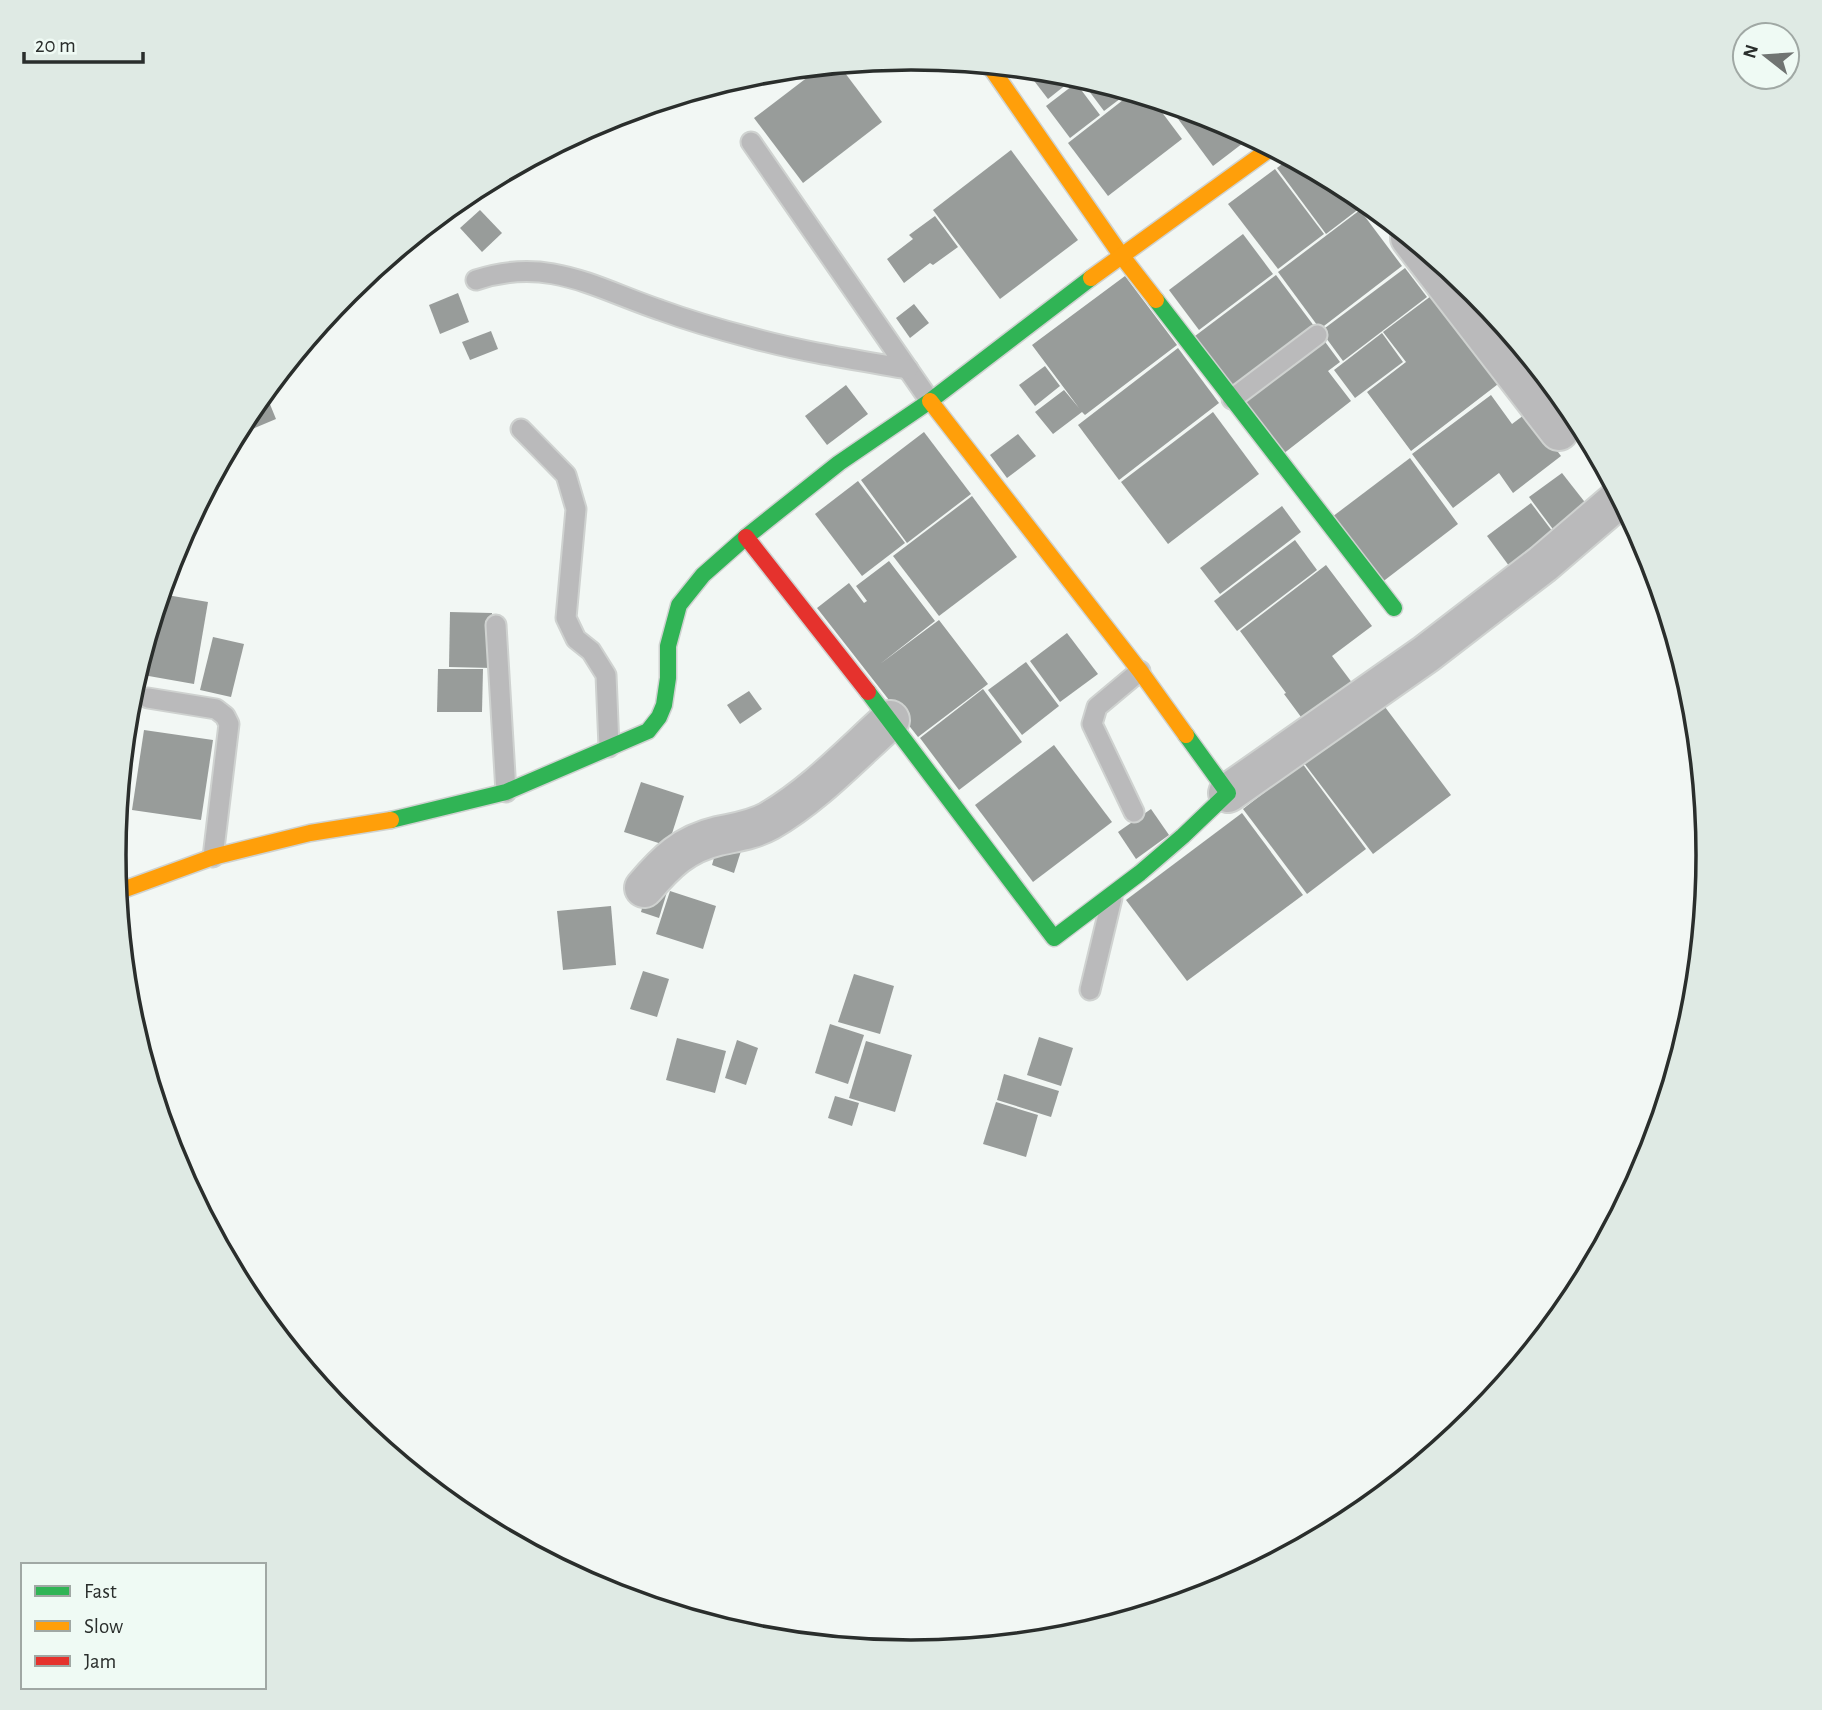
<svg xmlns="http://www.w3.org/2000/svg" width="1822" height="1710" font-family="'Alegreya Sans',sans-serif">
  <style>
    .building { fill: #989c9a }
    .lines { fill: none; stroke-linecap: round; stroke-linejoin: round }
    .lane-casing { stroke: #cfd2d0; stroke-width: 23 }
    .street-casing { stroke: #cfd2d0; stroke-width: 42 }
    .fast-casing { stroke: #cfd2d0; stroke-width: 19 }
    .slow-casing { stroke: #cfd2d0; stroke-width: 19 }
    .jam-casing { stroke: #cfd2d0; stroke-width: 19 }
    .lane { stroke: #bababb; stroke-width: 19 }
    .street { stroke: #bababb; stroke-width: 38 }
    .fast { stroke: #30b455; stroke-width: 16 }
    .slow { stroke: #ff9f0a; stroke-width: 16 }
    .jam { stroke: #e5322d; stroke-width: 16 }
    .rim { fill: none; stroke: #2a2e2c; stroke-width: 3.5 }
  </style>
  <rect width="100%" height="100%" fill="#f2f7f4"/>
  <g class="building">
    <polygon points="839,65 882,122 803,183 754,118 821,67"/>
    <polygon points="1025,69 1067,73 1077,76 1048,99"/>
    <polygon points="1082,78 1106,85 1129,92 1104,111 1080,79"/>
    <polygon points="1076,83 1100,115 1070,138 1046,106"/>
    <polygon points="1132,93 1152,99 1182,139 1108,196 1068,143"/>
    <polygon points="1167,104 1216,119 1251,137 1213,166"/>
    <polygon points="1011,150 1078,240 1000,299 933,210"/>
    <polygon points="1290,158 1354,192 1364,205 1326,234 1277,168"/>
    <polygon points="1275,169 1324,234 1278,269 1228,204"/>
    <polygon points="480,210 502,233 482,252 460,228"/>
    <polygon points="1360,210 1402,266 1320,329 1278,272"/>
    <polygon points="935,216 958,247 933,265 930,263 904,283 887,259 913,239 909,235"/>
    <polygon points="1243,234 1273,274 1199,330 1169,290"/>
    <polygon points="1405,268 1427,297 1343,361 1321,331"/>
    <polygon points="1276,275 1317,330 1236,392 1195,336"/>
    <polygon points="1125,276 1177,345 1085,415 1082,412 1053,434 1035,412 1064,390 1079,408 1032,345"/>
    <polygon points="458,293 469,322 440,334 429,305"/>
    <polygon points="1435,293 1502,381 1411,451 1367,392 1406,362 1383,332"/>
    <polygon points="914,304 929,323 910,338 896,318"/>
    <polygon points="491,331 498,349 470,360 462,342"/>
    <polygon points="1382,333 1403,362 1355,398 1334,370"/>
    <polygon points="1320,335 1340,362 1328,371 1351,401 1283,454 1240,397"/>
    <polygon points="1178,348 1219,403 1119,480 1078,425"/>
    <polygon points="1045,366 1060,386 1035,406 1019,385"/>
    <polygon points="1539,370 1573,412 1565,418 1532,375"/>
    <polygon points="846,385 868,414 827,445 805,416"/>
    <polygon points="265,392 276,419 236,436 248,412"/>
    <polygon points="1491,395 1512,424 1528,412 1561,456 1513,493 1499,473 1453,508 1412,454"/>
    <polygon points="1213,412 1259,474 1168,544 1121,482"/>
    <polygon points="924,432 971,494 907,543 861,480"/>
    <polygon points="1018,434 1036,456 1007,478 990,455"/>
    <polygon points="1410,458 1458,524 1381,583 1332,517"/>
    <polygon points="1562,473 1591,510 1558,536 1529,497"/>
    <polygon points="858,481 905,543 862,576 815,514"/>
    <polygon points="972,496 1017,557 939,616 893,556"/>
    <polygon points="1531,503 1559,540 1515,574 1487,536"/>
    <polygon points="1282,506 1301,532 1220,594 1200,568"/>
    <polygon points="1295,540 1317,570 1237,631 1214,601"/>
    <polygon points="889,561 935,621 880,664 939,620 988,684 918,737 817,608 849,583 864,603 867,601 856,586"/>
    <polygon points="1326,565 1372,626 1332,656 1353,684 1304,721 1284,694 1286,693 1240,631"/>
    <polygon points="161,594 208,602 194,684 143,675 151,626"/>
    <polygon points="450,612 492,613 492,668 449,667"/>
    <polygon points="1067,633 1098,674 1060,702 1030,661"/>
    <polygon points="213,637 244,644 231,697 200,690"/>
    <polygon points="1026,662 1059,706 1022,735 988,690"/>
    <polygon points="438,669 483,669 482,712 437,712"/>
    <polygon points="983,689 1022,742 959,790 920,738"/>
    <polygon points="749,691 762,709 740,724 727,705"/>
    <polygon points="1382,703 1451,795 1373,854 1304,763"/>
    <polygon points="144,730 213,740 201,820 132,810"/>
    <polygon points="1054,745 1112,822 1033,882 975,805"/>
    <polygon points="1302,763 1366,849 1307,894 1243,809"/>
    <polygon points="641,782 684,796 668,846 624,832"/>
    <polygon points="1151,809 1169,835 1136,859 1118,832"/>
    <polygon points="1242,813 1303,895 1187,981 1126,900"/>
    <polygon points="718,844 741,851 734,873 712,865"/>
    <polygon points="648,886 667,892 659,918 641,912"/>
    <polygon points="670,891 716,906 703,949 656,934"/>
    <polygon points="611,906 616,965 563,970 557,911"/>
    <polygon points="643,971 669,979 657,1017 630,1009"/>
    <polygon points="854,974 894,986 880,1034 838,1022"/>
    <polygon points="830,1024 864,1035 848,1084 815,1073"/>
    <polygon points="1039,1037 1073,1048 1061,1086 1027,1075"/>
    <polygon points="677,1038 726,1051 715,1093 666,1080"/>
    <polygon points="737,1040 758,1048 746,1085 725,1078"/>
    <polygon points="866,1041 912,1055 895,1112 849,1098"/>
    <polygon points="1004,1074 1059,1091 1051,1117 997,1100"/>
    <polygon points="835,1096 859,1103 852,1126 828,1118"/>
    <polygon points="996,1102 1038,1115 1026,1157 983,1144"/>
  </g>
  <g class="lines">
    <g class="lane-casing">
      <g id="lane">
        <polyline points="751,142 930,401"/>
        <path d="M476,280C548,256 595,288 660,310C690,321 721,330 752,338C803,352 856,360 908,369"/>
        <polyline points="1232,399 1317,335"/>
        <polyline points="521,429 566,475 576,509 566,618 576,639 591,651 606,675 609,747"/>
        <polyline points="496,625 506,792"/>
        <polyline points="148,698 216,709 225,716 229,724 213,857"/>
        <polyline points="1134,812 1092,724 1097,707 1140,671"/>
        <polyline points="1090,990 1112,898"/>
      </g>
    </g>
    <g class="street-casing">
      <g id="street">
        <polyline points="1410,238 1559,431"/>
        <polyline points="1228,793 1426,654 1543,564 1620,498"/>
        <path d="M644,888C666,862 684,844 718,836C736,832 753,830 769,821C814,795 851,755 890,720"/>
      </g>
    </g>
    <g class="fast-casing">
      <g id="fast">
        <polyline points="1156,300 1394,608"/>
        <polyline points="868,692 1054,938 1140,873 1183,836 1228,793 1186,735"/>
        <polyline points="391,820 506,792 648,731 659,717 664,705 668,678 668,646 679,605 703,575 746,537 839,463 930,401 1091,278"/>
      </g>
    </g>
    <g class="slow-casing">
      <g id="slow">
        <polyline points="989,65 1121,255 1156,300"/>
        <polyline points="1091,278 1271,148"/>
        <polyline points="930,401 1140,671 1186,735"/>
        <polyline points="117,892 213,857 310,833 391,820"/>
      </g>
    </g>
    <g class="jam-casing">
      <polyline id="jam" points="746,537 868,692"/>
    </g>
    <use href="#lane" class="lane"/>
    <use href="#street" class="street"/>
    <use href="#fast" class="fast"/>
    <use href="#slow" class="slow"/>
    <use href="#jam" class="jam"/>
  </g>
  <path d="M0 0H1822V1710H0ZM126 855a785 785 0 1 1 1570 0a785 785 0 1 1-1570 0Z" fill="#dfeae4" fill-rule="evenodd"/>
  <path class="rim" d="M126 855a785 785 0 1 1 1570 0a785 785 0 1 1-1570 0Z"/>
  <rect x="21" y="1563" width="245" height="126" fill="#effaf4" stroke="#a0a8a4" stroke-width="2"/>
  <rect x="35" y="1586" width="35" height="10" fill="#30b455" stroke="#a0a8a4" stroke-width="2"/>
  <text x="84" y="1598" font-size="21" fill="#2a2e2c">Fast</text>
  <rect x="35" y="1621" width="35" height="10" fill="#ff9f0a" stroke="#a0a8a4" stroke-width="2"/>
  <text x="84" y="1633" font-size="21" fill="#2a2e2c">Slow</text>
  <rect x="35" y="1656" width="35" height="10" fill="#e5322d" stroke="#a0a8a4" stroke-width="2"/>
  <text x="84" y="1668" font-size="21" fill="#2a2e2c">Jam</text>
  <g transform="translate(1766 56) rotate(287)"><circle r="33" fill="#effaf4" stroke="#a0a8a4" stroke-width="2"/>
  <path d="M0-5L12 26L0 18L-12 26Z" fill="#707472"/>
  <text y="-10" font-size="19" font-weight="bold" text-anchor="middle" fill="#2a2e2c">N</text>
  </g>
  <path d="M24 52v10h119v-10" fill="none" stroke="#2a2e2c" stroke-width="3.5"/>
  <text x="35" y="52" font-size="21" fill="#2a2e2c" stroke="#effaf4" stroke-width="5" paint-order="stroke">20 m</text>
</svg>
